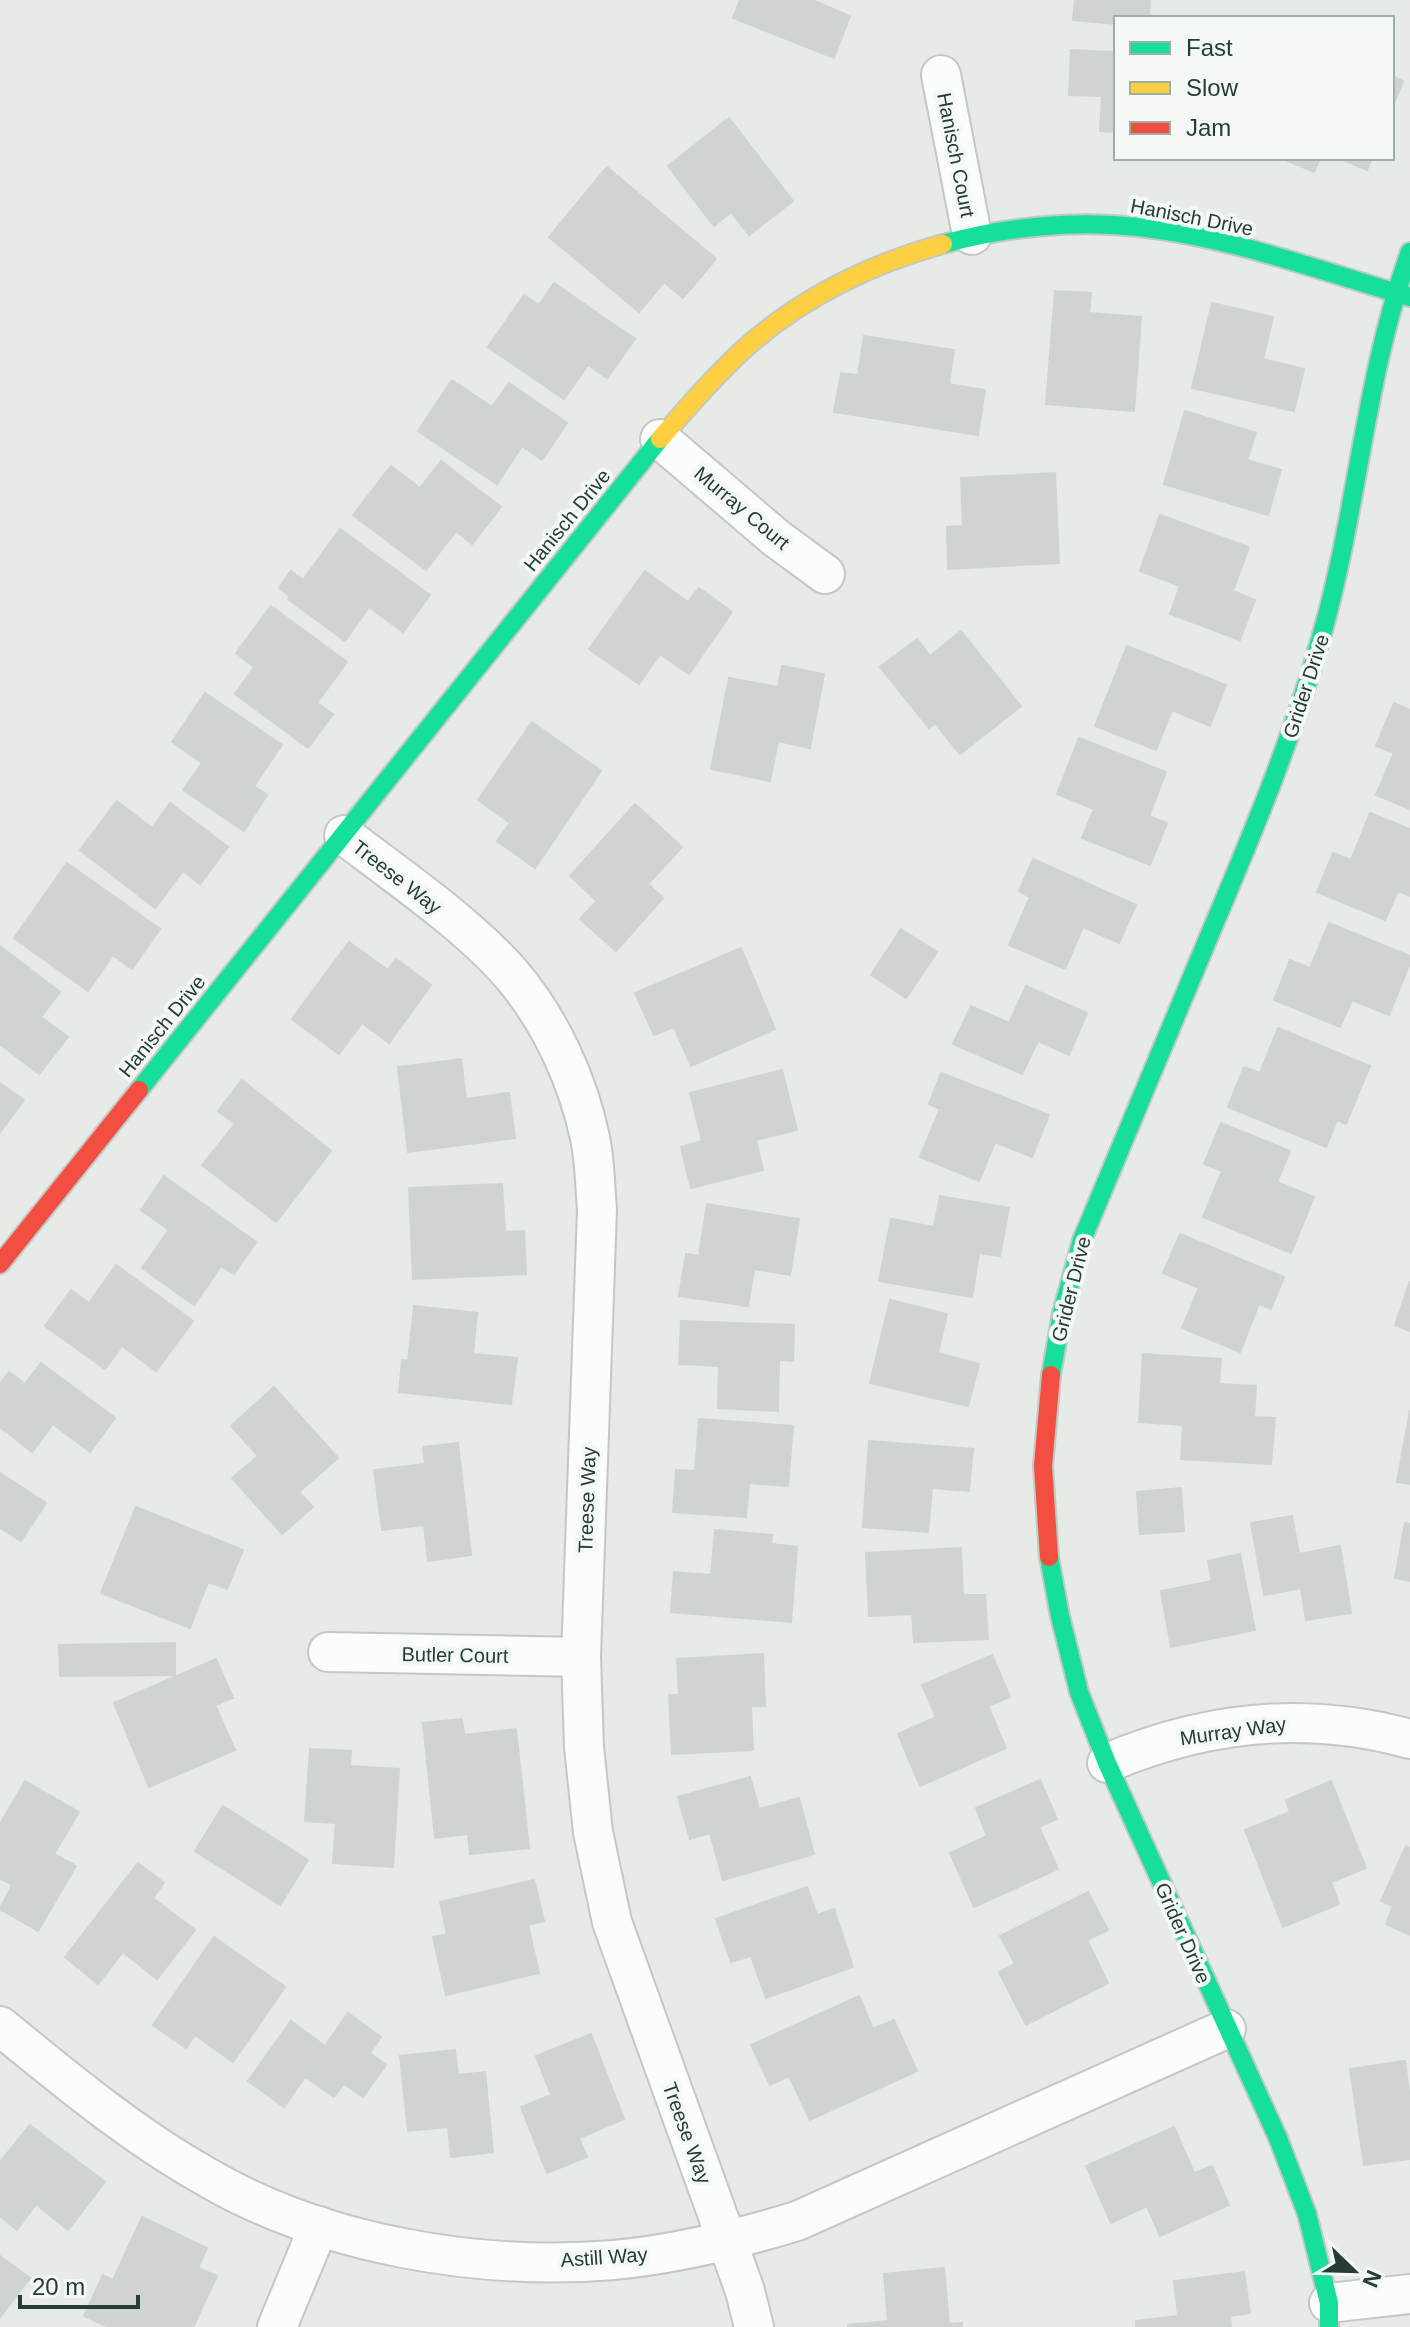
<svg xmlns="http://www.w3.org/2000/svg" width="1410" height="2327" font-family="Helvetica,sans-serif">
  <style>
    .building { fill: #cfd4d1; stroke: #cfd4d1; stroke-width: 2 }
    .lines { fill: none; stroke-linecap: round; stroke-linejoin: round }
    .street-casing { stroke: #c3c8c5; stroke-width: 42 }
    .fast-casing { stroke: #c2c8c5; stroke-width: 22 }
    .slow-casing { stroke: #c2c8c5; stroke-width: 22 }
    .jam-casing { stroke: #c2c8c5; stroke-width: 22 }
    .street { stroke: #fbfcfc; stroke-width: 38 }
    .fast { stroke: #16e098; stroke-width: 18 }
    .slow { stroke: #ffcf43; stroke-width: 18 }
    .jam { stroke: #f24e42; stroke-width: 18 }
    .labels { text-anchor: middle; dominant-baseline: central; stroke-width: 8; stroke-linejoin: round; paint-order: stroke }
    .street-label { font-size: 20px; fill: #243e34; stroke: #f5f9f6 }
  </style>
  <rect width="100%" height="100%" fill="#e6ebe8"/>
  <g class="building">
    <polygon points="740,0 812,0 850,16 834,58 733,18"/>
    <polygon points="1075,0 1150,0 1149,18 1116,18 1116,24 1073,20"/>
    <polygon points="1071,50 1116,52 1116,132 1100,131 1102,96 1069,95"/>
    <polygon points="1392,76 1403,81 1392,108"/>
    <polygon points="729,118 793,201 749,235 731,212 714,226 668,166"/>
    <polygon points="1281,158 1320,158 1314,172"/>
    <polygon points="1338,158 1372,158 1367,170"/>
    <polygon points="607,167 716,259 683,298 664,282 639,312 549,237"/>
    <polygon points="554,283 635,339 607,378 588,365 564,399 488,347 524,295 539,305"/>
    <polygon points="1055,291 1091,293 1089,313 1141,317 1134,411 1046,404"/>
    <polygon points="1212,303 1273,317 1263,359 1304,369 1294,411 1192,388"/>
    <polygon points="864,336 954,350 949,384 985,390 978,435 834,412 841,373 858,375"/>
    <polygon points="452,380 492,407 509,383 567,423 542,460 522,446 497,484 418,431"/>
    <polygon points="1185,411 1256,433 1247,460 1281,470 1268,515 1164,484"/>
    <polygon points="441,461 501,507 472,544 456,531 426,570 353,515 391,466 420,488"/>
    <polygon points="1055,473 1059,563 948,569 947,527 963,526 961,478"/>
    <polygon points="1160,515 1249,547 1233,591 1255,600 1240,640 1170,614 1180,586 1140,571"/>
    <polygon points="340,529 430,595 403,632 369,607 345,641 288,599 290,596 279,588 291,571 303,580"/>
    <polygon points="645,571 688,602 699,588 732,612 689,674 660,654 639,684 589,649"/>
    <polygon points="271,606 347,662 317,703 333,714 308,748 235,694 254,667 236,653"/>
    <polygon points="961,631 1021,706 960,754 935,723 929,728 880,667 917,639 930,656"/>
    <polygon points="1127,646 1226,685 1210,726 1172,710 1156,750 1095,726"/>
    <polygon points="782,666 824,674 810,748 778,741 770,781 711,769 729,678 778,687"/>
    <polygon points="205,693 282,745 254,786 267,795 244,831 183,790 202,763 172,742"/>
    <polygon points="1394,703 1410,710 1410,809 1376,795 1394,753 1376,746"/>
    <polygon points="532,722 601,771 535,868 497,841 510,823 478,800"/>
    <polygon points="1079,738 1166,772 1149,816 1167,823 1150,865 1082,838 1094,809 1057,794"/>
    <polygon points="117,801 152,828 170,803 228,847 200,884 183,871 155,908 80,850"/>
    <polygon points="635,804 682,847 648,884 663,898 616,951 580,919 597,901 570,876"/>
    <polygon points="1370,813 1410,829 1410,896 1398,891 1385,920 1317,892 1333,853 1351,860"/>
    <polygon points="1033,859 1136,905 1119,943 1083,927 1065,969 1009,945 1030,897 1019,891"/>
    <polygon points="67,863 160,929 132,969 113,955 88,991 14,938"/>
    <polygon points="1329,923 1410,956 1410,963 1389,1015 1352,1000 1340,1027 1274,1000 1290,960 1310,968"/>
    <polygon points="901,929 937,952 906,998 871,975"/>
    <polygon points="349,942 388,970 396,959 431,985 389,1043 362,1023 339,1054 292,1019"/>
    <polygon points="0,946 60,992 41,1017 68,1037 39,1074 0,1044"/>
    <polygon points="741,948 775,1029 691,1066 674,1027 654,1035 635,993"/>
    <polygon points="1026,986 1087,1013 1069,1055 1038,1041 1022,1074 953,1044 971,1006 1009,1023"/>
    <polygon points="1278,1028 1370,1066 1346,1124 1337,1120 1326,1147 1228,1107 1244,1067 1260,1073"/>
    <polygon points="461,1059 466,1099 509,1093 515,1138 408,1152 398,1067"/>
    <polygon points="782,1070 797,1130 756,1140 763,1170 691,1188 681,1147 702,1141 690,1093"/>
    <polygon points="941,1073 1049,1115 1032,1157 995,1142 979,1181 920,1157 940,1109 929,1104"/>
    <polygon points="242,1080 331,1151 276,1222 202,1165 235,1124 218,1111"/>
    <polygon points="0,1083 24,1100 0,1132"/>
    <polygon points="1221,1123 1290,1151 1277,1182 1314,1197 1291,1253 1203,1217 1222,1171 1204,1164"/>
    <polygon points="164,1176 256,1242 234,1274 221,1266 194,1305 142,1268 169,1230 141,1210"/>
    <polygon points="502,1184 505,1232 524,1231 526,1274 413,1279 409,1188"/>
    <polygon points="940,1196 1009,1208 1000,1256 979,1253 972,1297 879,1281 891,1219 934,1227"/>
    <polygon points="707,1204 799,1219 790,1275 754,1269 748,1306 679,1296 686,1254 699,1256"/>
    <polygon points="1180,1234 1284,1277 1271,1309 1259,1304 1240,1352 1182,1328 1199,1288 1163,1273"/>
    <polygon points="116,1265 193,1321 156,1371 122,1346 105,1369 45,1326 71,1290 89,1303"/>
    <polygon points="1410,1281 1410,1331 1395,1325"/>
    <polygon points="890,1300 947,1314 938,1353 979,1364 968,1406 870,1383"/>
    <polygon points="414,1306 477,1313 473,1354 517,1358 511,1404 399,1392 402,1360 408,1361"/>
    <polygon points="681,1321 794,1325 793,1361 779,1360 778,1411 718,1408 719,1366 679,1364"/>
    <polygon points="1143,1354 1221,1359 1219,1384 1256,1386 1254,1417 1275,1418 1271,1464 1181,1459 1183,1425 1139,1422"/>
    <polygon points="41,1363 115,1418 90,1452 53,1424 32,1452 0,1427 0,1384 9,1372 25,1384"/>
    <polygon points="274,1387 338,1458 299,1492 313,1507 282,1534 232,1478 258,1456 231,1426"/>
    <polygon points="1410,1410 1410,1484 1397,1482"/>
    <polygon points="699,1419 793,1426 788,1486 749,1483 746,1517 673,1512 676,1470 695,1471"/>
    <polygon points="869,1441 973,1449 969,1491 932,1488 928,1532 863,1527"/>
    <polygon points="458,1443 471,1555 428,1561 424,1525 382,1530 374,1470 425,1464 423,1447"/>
    <polygon points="0,1473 46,1503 21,1541 0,1528"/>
    <polygon points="1181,1488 1184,1531 1140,1534 1137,1492"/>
    <polygon points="136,1507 243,1550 227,1589 208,1582 190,1628 101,1593"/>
    <polygon points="1292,1516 1299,1554 1340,1546 1351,1613 1306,1620 1301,1588 1264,1595 1251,1523"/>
    <polygon points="1405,1523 1410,1524 1410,1581 1395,1578"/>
    <polygon points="715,1530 772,1535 771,1544 797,1547 791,1622 671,1612 674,1572 711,1575"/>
    <polygon points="961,1548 963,1595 985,1595 988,1639 914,1642 912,1614 869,1616 866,1553"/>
    <polygon points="1240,1554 1255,1630 1171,1647 1161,1591 1212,1581 1208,1561"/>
    <polygon points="175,1643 175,1675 60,1676 59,1645"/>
    <polygon points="763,1654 765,1706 751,1706 753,1750 672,1754 669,1695 679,1695 677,1659"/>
    <polygon points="992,1655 1010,1697 988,1706 1006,1748 920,1786 898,1734 936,1717 922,1685"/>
    <polygon points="216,1659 233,1698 215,1705 235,1750 149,1787 114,1703"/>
    <polygon points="462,1719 464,1735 516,1729 529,1848 470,1854 468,1834 435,1838 423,1723"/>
    <polygon points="310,1749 351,1751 350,1766 399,1769 393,1867 333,1863 336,1823 305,1821"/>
    <polygon points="750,1777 759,1809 799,1798 814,1854 723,1880 710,1833 690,1839 678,1797"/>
    <polygon points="1040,1780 1057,1819 1039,1827 1058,1869 974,1907 950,1853 987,1836 976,1808"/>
    <polygon points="25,1781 79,1812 54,1854 76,1866 38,1931 0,1909 12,1885 0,1878 0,1824"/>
    <polygon points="1331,1781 1366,1868 1331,1882 1339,1904 1283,1927 1245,1830 1290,1812 1286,1800"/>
    <polygon points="223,1806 308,1860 280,1905 195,1851"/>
    <polygon points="1406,1846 1410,1848 1410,1935 1386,1924 1393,1906 1381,1901"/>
    <polygon points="138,1863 164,1883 153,1898 195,1930 157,1979 123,1952 98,1984 65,1957"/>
    <polygon points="534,1880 544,1921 528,1925 539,1973 446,1995 433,1937 447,1934 440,1902"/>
    <polygon points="807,1887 817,1915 834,1909 853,1967 766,1998 751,1956 731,1962 716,1919"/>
    <polygon points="1088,1892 1108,1930 1087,1940 1108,1983 1026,2025 999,1972 1015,1964 1000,1936"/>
    <polygon points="214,1937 285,1987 233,2062 195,2035 186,2048 153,2025"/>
    <polygon points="859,1996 873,2029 894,2020 917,2071 810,2120 789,2076 770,2085 751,2045"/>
    <polygon points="348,2013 381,2037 370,2053 386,2065 363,2097 344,2084 334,2097 305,2077 284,2107 248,2081 291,2021 325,2046"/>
    <polygon points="591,2034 624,2119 579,2138 587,2157 547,2173 521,2107 551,2095 536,2056"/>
    <polygon points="455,2050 458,2075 485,2072 493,2152 451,2157 448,2127 408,2131 400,2056"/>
    <polygon points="1405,2061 1410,2099 1410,2159 1364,2165 1350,2069"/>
    <polygon points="30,2125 105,2182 68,2230 36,2204 17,2230 0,2216 0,2162"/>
    <polygon points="1174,2127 1194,2173 1212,2166 1229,2205 1160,2236 1147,2206 1111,2223 1086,2166"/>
    <polygon points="142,2217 207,2248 198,2268 217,2276 193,2327 108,2327 84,2316 103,2275 113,2280"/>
    <polygon points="0,2256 30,2278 0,2317"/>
    <polygon points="944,2268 949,2324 962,2323 962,2327 848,2327 848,2325 888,2321 884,2274"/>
    <polygon points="1244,2272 1250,2313 1230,2316 1231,2327 1136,2327 1136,2321 1178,2316 1174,2281"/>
  </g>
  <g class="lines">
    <g class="street-casing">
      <g id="street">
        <polyline points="941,75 972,235"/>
        <polyline points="660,439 776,538 825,574"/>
        <path d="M344,835C398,877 467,923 512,975C550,1020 578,1080 590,1138C595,1161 595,1186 597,1210L581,1657L584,1747L593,1832L612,1922L745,2291L754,2327"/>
        <polyline points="328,1652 581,1657"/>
        <path d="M1107,1763C1206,1721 1306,1710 1410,1739"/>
        <path d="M0,2026C66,2080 131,2134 205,2176C322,2245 479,2271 614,2260C676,2254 738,2239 797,2221L1226,2029"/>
        <polyline points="1329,2303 1410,2294"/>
        <polyline points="277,2327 319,2226"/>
      </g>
    </g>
    <g class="fast-casing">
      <g id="fast">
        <path d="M943,244C1005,227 1074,220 1138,227C1230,237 1321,271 1410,297"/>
        <polyline points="139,1090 660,439"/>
        <path d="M1051,1375L1062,1313L1082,1240C1125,1138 1168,1036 1210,934C1252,835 1293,737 1322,634C1358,508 1365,375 1410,252"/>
        <polyline points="1049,1557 1060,1616 1079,1692 1107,1763 1278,2138 1307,2214 1329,2303 1329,2327"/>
      </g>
    </g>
    <g class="slow-casing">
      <path id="slow" d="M660,439C687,408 714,377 744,349C801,298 871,264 943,244"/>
    </g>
    <g class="jam-casing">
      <g id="jam">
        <polyline points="0,1264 139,1090"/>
        <polyline points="1049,1557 1043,1466 1051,1375"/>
      </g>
    </g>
    <use href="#street" class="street"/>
    <use href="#fast" class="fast"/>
    <use href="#slow" class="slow"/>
    <use href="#jam" class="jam"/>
  </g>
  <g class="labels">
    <g class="street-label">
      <text transform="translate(956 155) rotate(79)">Hanisch Court</text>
      <text transform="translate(1192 217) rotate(11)">Hanisch Drive</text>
      <text transform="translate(742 508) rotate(40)">Murray Court</text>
      <text transform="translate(567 520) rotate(-51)">Hanisch Drive</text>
      <text transform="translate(1306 686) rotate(-72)">Grider Drive</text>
      <text transform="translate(397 877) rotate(38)">Treese Way</text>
      <text transform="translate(162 1026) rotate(-51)">Hanisch Drive</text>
      <text transform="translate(1071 1289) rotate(-76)">Grider Drive</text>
      <text transform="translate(587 1500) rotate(-88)">Treese Way</text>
      <text transform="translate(455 1655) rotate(1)">Butler Court</text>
      <text transform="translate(1233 1731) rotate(-8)">Murray Way</text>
      <text transform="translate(1183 1933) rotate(66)">Grider Drive</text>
      <text transform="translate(687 2133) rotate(70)">Treese Way</text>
      <text transform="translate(604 2257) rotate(-4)">Astill Way</text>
    </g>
  </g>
  <rect x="1114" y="16" width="280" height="144" fill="#f5f9f6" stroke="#a1aea8" stroke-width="2"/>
  <rect x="1130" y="42" width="40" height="12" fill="#16e098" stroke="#a1aea8" stroke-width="2"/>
  <text x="1186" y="56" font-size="24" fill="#243e34">Fast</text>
  <rect x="1130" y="82" width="40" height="12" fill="#ffcf43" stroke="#a1aea8" stroke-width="2"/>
  <text x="1186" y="96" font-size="24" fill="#243e34">Slow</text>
  <rect x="1130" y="122" width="40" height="12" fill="#f24e42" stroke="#a1aea8" stroke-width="2"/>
  <text x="1186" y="136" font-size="24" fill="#243e34">Jam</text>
  <g transform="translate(1354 2271) rotate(113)" stroke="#f5f9f6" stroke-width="6" paint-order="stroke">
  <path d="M0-6L14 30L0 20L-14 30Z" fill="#243e34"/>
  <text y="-12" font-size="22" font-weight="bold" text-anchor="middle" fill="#243e34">N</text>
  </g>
  <path d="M20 2295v12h118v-12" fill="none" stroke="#243e34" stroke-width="4"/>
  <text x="32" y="2295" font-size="24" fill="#243e34" stroke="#f5f9f6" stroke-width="6" paint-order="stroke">20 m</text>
</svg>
